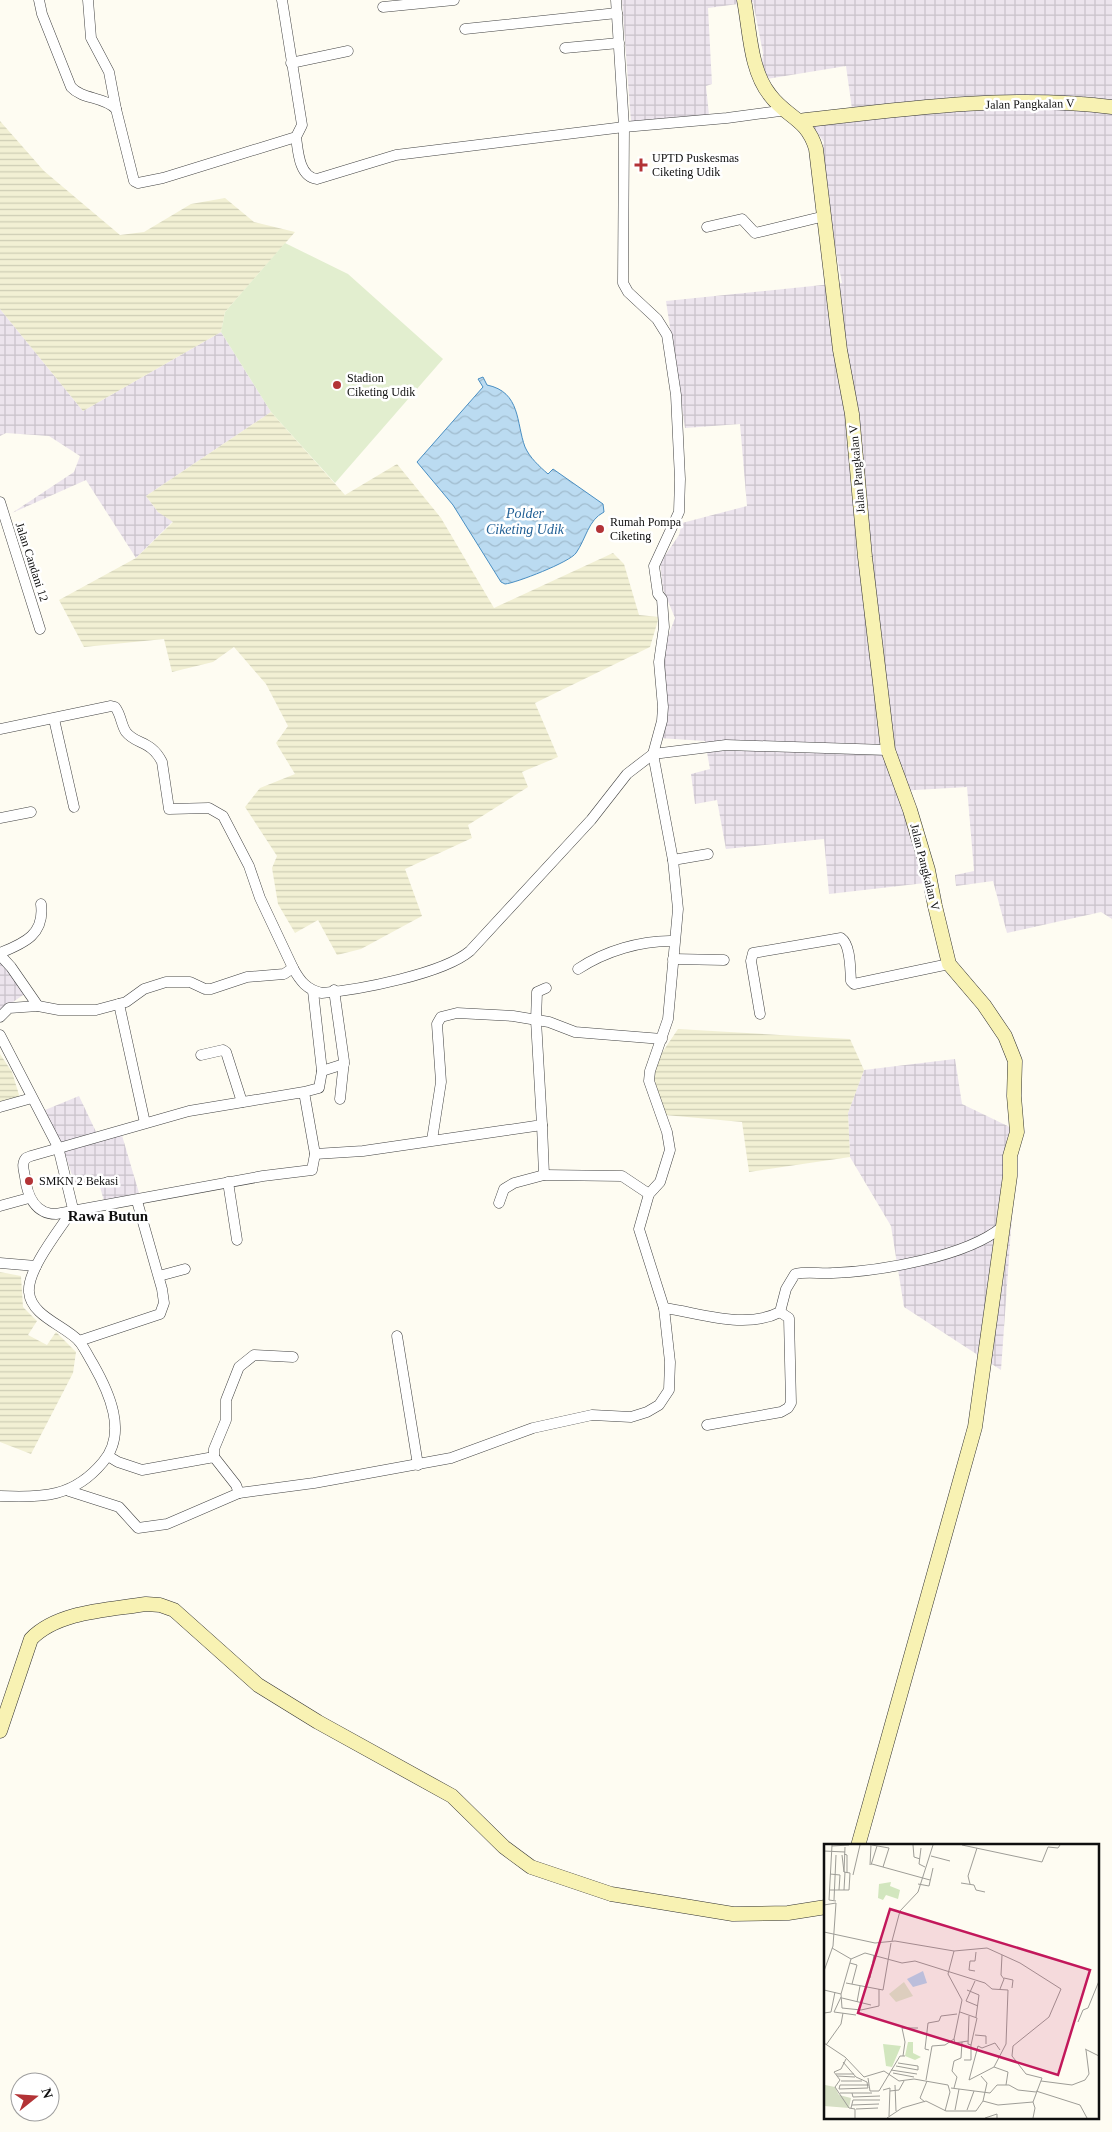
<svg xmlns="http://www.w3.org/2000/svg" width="1112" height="2132" font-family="'Times New Roman',serif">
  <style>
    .industrial { fill: url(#industrial-grid) }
    .farmland { fill: url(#farmland-rules) }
    .pitch { fill: #e2eecf }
    .water { fill: url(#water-waves); stroke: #498ec2 }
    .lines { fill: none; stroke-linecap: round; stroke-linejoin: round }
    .street-casing { stroke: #424242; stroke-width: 11 }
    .secondary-casing { stroke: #313131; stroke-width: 15 }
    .street { stroke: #fff; stroke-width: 10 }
    .secondary { stroke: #f8f2b3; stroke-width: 14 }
    .poi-dot { fill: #b33336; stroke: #fff; stroke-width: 2 }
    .labels { text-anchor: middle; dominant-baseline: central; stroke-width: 5; stroke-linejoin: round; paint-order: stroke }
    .street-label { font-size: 12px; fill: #0f0f0f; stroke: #fff }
    .poi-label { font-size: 12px; fill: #0f0f0f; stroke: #fff; text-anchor: start }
    .water-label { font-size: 14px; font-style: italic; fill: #236196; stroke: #fff }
    .quarter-label { font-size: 15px; font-weight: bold; fill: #0f0f0f; stroke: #fff }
    .inset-road { fill: none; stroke: #9e9d97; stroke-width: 1 }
    .view { fill: #c2185b; fill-opacity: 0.15; stroke: #c2185b; stroke-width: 2.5 }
    .inset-edge { fill: none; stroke: #0f0f0f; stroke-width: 2.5 }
  </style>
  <defs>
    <pattern id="industrial-grid" width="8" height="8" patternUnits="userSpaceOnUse" patternTransform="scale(1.25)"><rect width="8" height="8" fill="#ece4ed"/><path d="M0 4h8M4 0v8" fill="none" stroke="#c9c2ca"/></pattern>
    <pattern id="farmland-rules" width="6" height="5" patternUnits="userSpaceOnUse" patternTransform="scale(1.25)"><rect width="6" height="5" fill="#f2f0d4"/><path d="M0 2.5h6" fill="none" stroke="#cecdb5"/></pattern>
    <pattern id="water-waves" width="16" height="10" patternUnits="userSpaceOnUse" patternTransform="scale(1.25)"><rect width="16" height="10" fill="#bbdbf1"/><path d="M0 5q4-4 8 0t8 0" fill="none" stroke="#a0bbcd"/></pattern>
  </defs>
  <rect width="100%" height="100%" fill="#fefcf2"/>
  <g class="industrial">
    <polygon points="622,0 1112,0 1112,919 1101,912 1007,933 993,881 956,886 955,875 974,871 967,787 898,791 925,883 829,894 824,839 726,849 717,800 695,804 691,774 710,769 705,741 658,738 661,655 675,618 663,589 660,563 679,535 682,523 747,506 740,424 685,428 666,301 842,283 819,163 824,142 803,113 852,109 846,66 760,80 763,53 753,2 708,8 712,84 706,86 709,115 631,122"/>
    <polygon points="0,309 83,411 221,332 271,412 146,496 158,512 173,521 136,558 86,480 12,513 74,472 80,456 49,436 6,433 0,436"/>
    <polygon points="0,961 26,993 0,1011"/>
    <polygon points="955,1059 962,1104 1018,1131 1001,1370 904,1307 891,1226 850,1157 848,1113 864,1070"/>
    <polygon points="79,1096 98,1136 121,1132 139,1193 104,1201 98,1180 76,1187 63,1148 45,1110"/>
  </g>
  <g class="farmland">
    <polygon points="0,121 44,171 120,235 144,232 191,204 225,198 254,222 295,232 225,312 221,332 83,411 0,309"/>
    <polygon points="271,412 345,495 397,464 441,518 494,608 613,553 624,564 639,615 659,617 650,647 535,703 558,757 522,772 528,787 468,825 472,838 405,869 422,916 361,949 337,955 318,920 295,933 278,904 272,868 277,856 245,807 260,788 295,774 276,743 288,726 266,684 234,647 213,662 172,672 164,639 84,647 59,600 136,558 173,522 158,512 146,496"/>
    <polygon points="678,1029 850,1039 864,1070 848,1113 850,1157 749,1172 742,1122 665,1115 651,1069"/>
    <polygon points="0,1054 12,1072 20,1098 0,1103"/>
    <polygon points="0,1272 21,1276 23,1307 37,1321 28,1335 47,1345 56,1332 76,1352 73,1373 31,1454 0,1442"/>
  </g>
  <polygon class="pitch" points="285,243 348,274 443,359 335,483 271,412 221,332 225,312"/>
  <path class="water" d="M483,377L487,385C521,392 516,423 525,447C530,458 539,466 548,474L553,469L603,504L604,512C588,520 586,539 576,553C570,562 516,583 505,584L501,582L453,505L417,462L483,387L478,379Z"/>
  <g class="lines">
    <g class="street-casing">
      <g id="street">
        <path d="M39,0L42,14L71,87C83,100 103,96 116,109L134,181L138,183L163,178L296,137"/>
        <polyline points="88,0 91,38 109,72 116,109"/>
        <path d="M282,0L302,125L296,137C298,151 299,177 317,179L396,155L624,127L727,118L787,110"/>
        <polyline points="383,7 454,0"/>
        <polyline points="465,29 617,13"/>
        <polyline points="565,48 619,43"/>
        <polyline points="291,63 348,51"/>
        <polyline points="707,227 742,219 755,233 825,216"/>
        <polyline points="0,502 40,629"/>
        <polyline points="54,719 74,807"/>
        <path d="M0,729L111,706L115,707C121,714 121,725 126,732C136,745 151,740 162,762L169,809L209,808L223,816L249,866L260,898L293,968"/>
        <polyline points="0,818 31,812"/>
        <polyline points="673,860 708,854"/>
        <path d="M0,953C25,943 45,934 41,904"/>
        <polyline points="0,955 11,967 38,1006"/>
        <polyline points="673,959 724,960"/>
        <path d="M578,969C605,951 642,940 674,941"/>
        <polyline points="334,990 344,1061 340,1099"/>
        <polyline points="119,1004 145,1123"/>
        <path d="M760,1014L751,961L753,953L841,938C851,945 850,969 851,981L854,984L949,964"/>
        <path d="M0,1017L9,1008L38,1006L59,1010H96L126,1002L144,989L166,982H190L205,989H211L247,977L284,974L293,968C300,981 307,990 322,993C358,990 443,974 470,951L591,820L627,774L653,754L726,745L888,750"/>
        <path d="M0,1035L58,1147L73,1209C61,1228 27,1269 29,1292C31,1316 64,1325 79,1341C84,1347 88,1356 93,1364C109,1392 128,1433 103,1462C74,1497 43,1498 0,1496"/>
        <polyline points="201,1055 223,1050 226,1052 242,1102"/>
        <polyline points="322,1071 344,1064"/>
        <path d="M304,1092L189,1111L31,1156L26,1158C21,1164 24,1170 25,1177C27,1195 35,1214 56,1214L263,1176L312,1170L315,1154L304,1092L319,1088L322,1071L313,991"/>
        <polyline points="0,1107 32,1098"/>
        <polyline points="542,1125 544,1175"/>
        <polyline points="432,1140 441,1082 437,1024 441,1017 457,1013 513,1016 549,1022 575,1032 662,1039"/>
        <polyline points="315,1154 363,1151 542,1125 536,1020 537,992 546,988"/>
        <polyline points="228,1182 237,1240"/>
        <polyline points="499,1203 504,1189 514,1183 544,1175 622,1176 649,1194"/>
        <polyline points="0,1206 29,1198"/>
        <polyline points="0,1263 36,1266"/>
        <polyline points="159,1276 185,1269"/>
        <path d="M664,1308C701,1313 745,1330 780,1312L786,1289L795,1274C808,1271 820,1274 833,1273C880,1271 966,1257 1002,1227"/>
        <polyline points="397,1336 418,1465"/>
        <polyline points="79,1341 160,1314 164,1303 162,1289 137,1201"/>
        <polyline points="707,1425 781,1412 788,1408 791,1403 789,1318 780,1312"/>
        <polyline points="108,1456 118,1462 142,1470 214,1457 236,1485 239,1493"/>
        <polyline points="214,1457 214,1449 226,1420 226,1400 239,1367 254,1355 293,1357"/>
        <polyline points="69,1491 119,1507 138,1528 167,1524 239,1493 314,1483 451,1458 533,1428 592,1415 631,1417 647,1412 659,1405 669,1390 670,1362 664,1308 639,1229 649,1194 660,1182 670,1150 667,1132 649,1081 650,1071 668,1019 678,909 673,860 653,754 662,721 663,707 659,662 664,627 662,599 658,594 654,566 679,512 680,479 676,395 667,335 657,319 628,292 623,283 624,127 616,0"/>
      </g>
    </g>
    <g class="secondary-casing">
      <g id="secondary">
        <path d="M744,0C750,31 750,70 770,95C787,118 807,118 816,149L840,350L852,414L865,557L888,750L910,810L928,870L935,906L949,964L984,1005L1005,1036L1015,1061L1014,1096L1017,1132L1010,1156V1176L975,1427L858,1846"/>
        <path d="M799,121C902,109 1008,94 1112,107"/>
        <path d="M0,1731L31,1639C58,1611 109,1610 146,1604L160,1605L174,1610L258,1685L318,1722L452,1796L504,1847L531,1867L611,1894L733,1914L788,1913L826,1907"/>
      </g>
    </g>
    <use href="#street" class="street"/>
    <use href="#secondary" class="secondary"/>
  </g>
  <g class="poi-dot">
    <path d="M638.5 157.5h5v5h5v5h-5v5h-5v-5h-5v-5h5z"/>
    <circle cx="337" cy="385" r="5"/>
    <circle cx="600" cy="529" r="5"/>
    <circle cx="29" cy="1181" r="5"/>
  </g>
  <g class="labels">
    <g class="street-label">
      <text transform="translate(1030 104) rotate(-1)">Jalan Pangkalan V</text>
      <text transform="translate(857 469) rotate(-95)">Jalan Pangkalan V</text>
      <text transform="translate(32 562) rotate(72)">Jalan Candani 12</text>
      <text transform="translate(925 867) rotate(76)">Jalan Pangkalan V</text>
    </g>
    <g class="poi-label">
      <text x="652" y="158">UPTD Puskesmas<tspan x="652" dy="14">Ciketing Udik</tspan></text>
      <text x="347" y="378">Stadion<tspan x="347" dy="14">Ciketing Udik</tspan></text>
      <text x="610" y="522">Rumah Pompa<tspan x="610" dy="14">Ciketing</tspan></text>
      <text x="39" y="1181">SMKN 2 Bekasi</text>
    </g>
    <g class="water-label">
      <text x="525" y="513">Polder<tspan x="525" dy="16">Ciketing Udik</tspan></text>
    </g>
    <g class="quarter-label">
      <text x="108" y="1216">Rawa Butun</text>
    </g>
  </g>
  <g transform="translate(824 1844)">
    <rect width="275" height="275" fill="#fefcf2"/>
    <path d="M67,38L66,42L76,46L74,55L62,51L59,56L54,54L55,40ZM84,198H89V209L97,213L91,216L81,212ZM59,200L77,202L68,223L62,222Z" fill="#d2e6be"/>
    <path d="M1,241L11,243L15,251L27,254L25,264L0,262Z" fill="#d6dfc4"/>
    <path d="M80,138L89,152L72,158L65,150Z" fill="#e2eecf"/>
    <path d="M99,127L103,139L89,143L83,135Z" fill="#bbdbf1"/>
    <path class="inset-road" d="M8,1L5,56L12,57M48,1L65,4L59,23M89,1L90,13L96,15M138,1L218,18L224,3L234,4L236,1M8,2L25,1M97,4L95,20L101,23M0,7L21,8M20,10L23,11V29M18,11L20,28M107,12L126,17M48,20L106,36M46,21L47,1M47,21L53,2M20,28L21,3M6,30L16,31L15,46M29,31L36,1M137,39L150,41L152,46L161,48M94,40L105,42L109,24M146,40L144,32L153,4M6,46H25L26,29L20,28M20,46L21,28M10,56L12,11M0,61L12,59L9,102L0,127M0,88L51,99L71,97L130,107L163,104L196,119L237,145L225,173L189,202L188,212L202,230L218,234L209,258L211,264L209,274M68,97L76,67L94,48L109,1M8,104L27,115L41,109L78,119L91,117L161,139L168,145L184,146L182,200L170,223L145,236L154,202M26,119L33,121L28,140M151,127L145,126L146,117H151L152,108M46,134L50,111M180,134L189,136L188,144M151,137L142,157L154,162M22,139L59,146L67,99M176,145L180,135L177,131L178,111M0,146L17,150L18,164L37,166L55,162V145M143,146L155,151L152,173M17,150L27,115M17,153L10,168L32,171M18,154L47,161M33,158L36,142M136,168L153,174L147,201L144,200L145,172M0,169L7,168L11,148M254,178L259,166L264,164L275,137M151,191L162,192V200M130,195L138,156L124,130L130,107M130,195L131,199L144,197M0,199L21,213L40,233L60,227L75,237L90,235L124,241L126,248L121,267M2,201L17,180L19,169M154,202L158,204L171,199L176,206M261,205L275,212M105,206L101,205L104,179L115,177L117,172L133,170M79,212L81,198L78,184H94M22,215L17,225L10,228L16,236L11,243L25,264L31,265V274M140,216H147V201M72,222L94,226V222L74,219M170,223L184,228L182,241M67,226L93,230M69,229L90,233M12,230H30M13,232L31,233M44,234L46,247H55L76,212H81M102,236L108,202L121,201L130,195M17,237H38M217,237L248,241L261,236L265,230L262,206M71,241L72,267M127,244L166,249L173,241H185L194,246L212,248M130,244L133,233L128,227L130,217L137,214L138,198M15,245L44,244L43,238L32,233L19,218M15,245L16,241H45M59,246L66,244L65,272M66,247L75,246L80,237M212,247L256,261L263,274M16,249H48M28,249L29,253L56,252M159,257L174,261L209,258M101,258L96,254L103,237M28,261L55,260M27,264L29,256H56M32,265L54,264M131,266L135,245M143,266L150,247M63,274L78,264L102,257L122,267H152L159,257L163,239L157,232M161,274L173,270V274"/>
    <path class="view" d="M66,65L266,126L234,231L34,169Z"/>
    <rect width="275" height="275" class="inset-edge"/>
  </g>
  <g transform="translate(35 2097) rotate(73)"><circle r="24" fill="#ffffff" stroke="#9f9f9f"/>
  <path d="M0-4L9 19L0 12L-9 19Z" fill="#b33336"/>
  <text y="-8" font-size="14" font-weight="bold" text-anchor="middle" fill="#0f0f0f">N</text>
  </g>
</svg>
